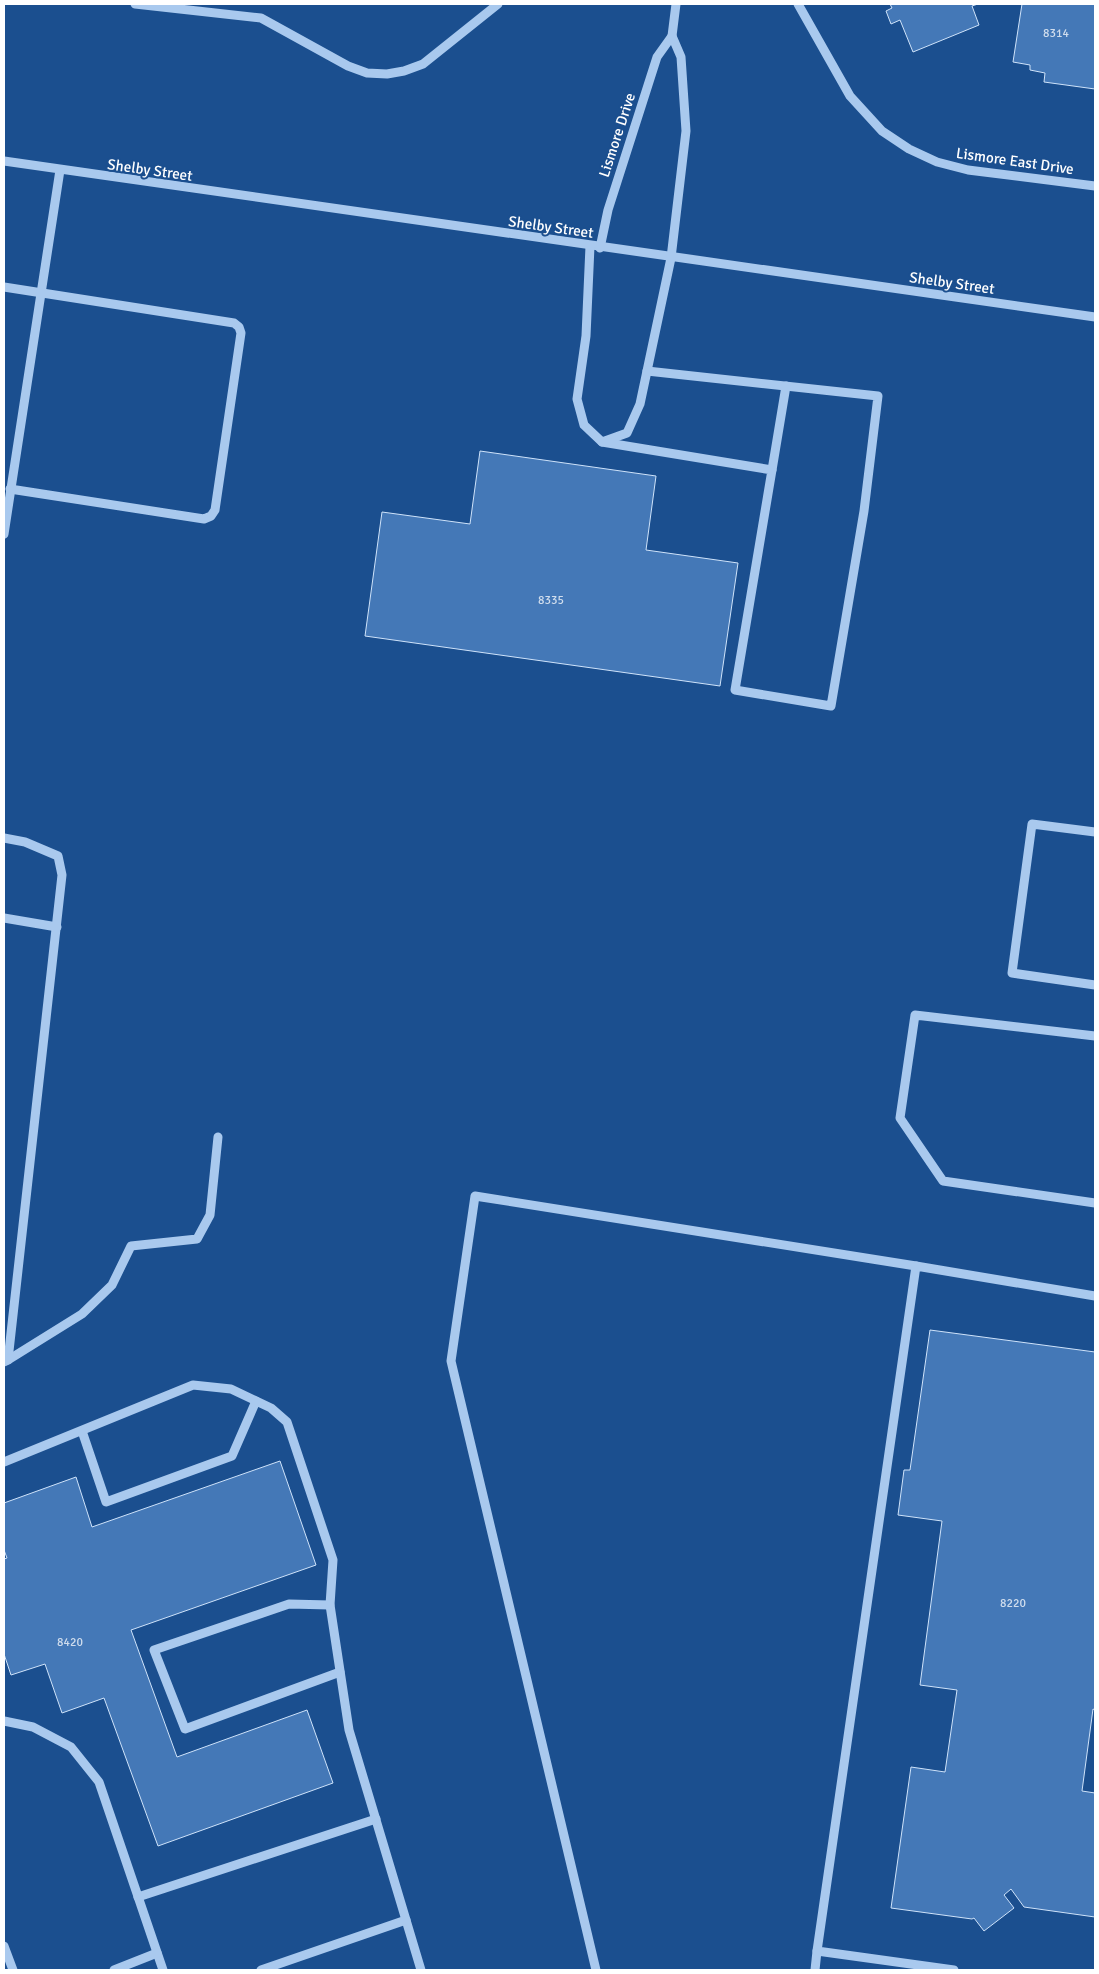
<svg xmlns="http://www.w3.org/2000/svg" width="1099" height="1974" font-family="Signika,sans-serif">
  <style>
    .building { fill: #4478b7; stroke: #cfe3fa }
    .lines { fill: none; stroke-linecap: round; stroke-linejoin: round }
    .minor { stroke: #a9c9ee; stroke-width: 9 }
    .labels { text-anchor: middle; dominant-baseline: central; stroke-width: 4; stroke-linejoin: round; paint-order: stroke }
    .number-label { font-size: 12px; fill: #d0dded }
    .street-label { font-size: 15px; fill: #fff; stroke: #1b4f8f }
  </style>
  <rect width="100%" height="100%" fill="#1b4f8f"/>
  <g class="building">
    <polygon points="890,4 978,4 972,6 979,25 913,52 900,20 891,24 886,11 892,8"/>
    <polygon points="1022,4 1095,4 1095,89 1044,82 1045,73 1030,70 1030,65 1013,62"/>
    <polygon points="480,451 656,476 646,550 738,563 720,686 365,636 382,512 470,524"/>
    <polygon points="930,1330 1095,1352 1095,1710 1093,1709 1082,1791 1095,1793 1095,1917 1024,1907 1011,1889 1004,1895 1014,1908 984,1931 974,1918 972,1919 891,1908 911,1767 945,1772 957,1690 920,1685 942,1521 898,1515 904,1470 910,1470"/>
    <polygon points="280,1461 316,1565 131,1630 177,1757 307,1710 333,1783 158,1846 104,1698 62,1713 45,1664 11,1675 4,1654 4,1559 7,1558 4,1550 4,1503 76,1477 92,1527"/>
  </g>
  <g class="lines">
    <g class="minor">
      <polyline points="135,4 261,18 348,66 367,73 387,74 404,71 423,64 498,4"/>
      <polyline points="798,4 850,96 882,131 909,149 937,162 968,170 1095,186"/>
      <polyline points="672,36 676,4"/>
      <polyline points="4,161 1095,317"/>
      <polyline points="590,246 586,336 577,399 584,425 602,442 627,433 640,404 671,258 686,131 681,57 672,36 657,57 608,210 600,248"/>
      <polyline points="4,287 234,323 239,327 241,333 215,510 211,516 204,519 10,489"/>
      <polyline points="602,442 772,470 735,690 831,706 864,511 878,396 647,371"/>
      <polyline points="772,470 786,386"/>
      <polyline points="4,534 60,170"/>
      <polyline points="1095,832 1032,824 1012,973 1095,985"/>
      <polyline points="4,838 25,842 58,856 62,875 8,1360 4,1362"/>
      <polyline points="4,918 57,927"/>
      <polyline points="1095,1036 915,1015 900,1118 943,1181 1095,1203"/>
      <polyline points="8,1360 82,1314 112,1285 131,1246 197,1239 210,1215 218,1137"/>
      <polyline points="82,1431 106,1502 232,1456 256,1401"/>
      <polyline points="4,1462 193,1385 231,1389 271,1408 287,1422 333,1560 330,1605 349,1730 421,1970"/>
      <polyline points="330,1605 289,1604 154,1650 185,1729 340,1672"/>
      <polyline points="4,1721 33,1727 71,1747 99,1782 163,1970"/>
      <polyline points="138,1897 376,1819"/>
      <polyline points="4,1946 13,1970"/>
      <polyline points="114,1970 157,1953"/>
      <polyline points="261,1970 406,1920"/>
      <polyline points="596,1970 451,1361 475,1196 916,1266"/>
      <polyline points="815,1970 817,1951"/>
      <polyline points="954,1970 817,1951 916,1266 1095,1296"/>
    </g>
  </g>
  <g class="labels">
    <g class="number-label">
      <text x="1056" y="33">8314</text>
      <text x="551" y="600">8335</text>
      <text x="1013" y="1603">8220</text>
      <text x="70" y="1642">8420</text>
    </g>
    <g class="street-label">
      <text transform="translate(617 135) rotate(-72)">Lismore Drive</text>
      <text transform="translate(1015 161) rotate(8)">Lismore East Drive</text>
      <text transform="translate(150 170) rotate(8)">Shelby Street</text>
      <text transform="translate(551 227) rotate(8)">Shelby Street</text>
      <text transform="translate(952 283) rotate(8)">Shelby Street</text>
    </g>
  </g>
  <rect width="1099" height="1974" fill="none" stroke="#ffffff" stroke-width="10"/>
</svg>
